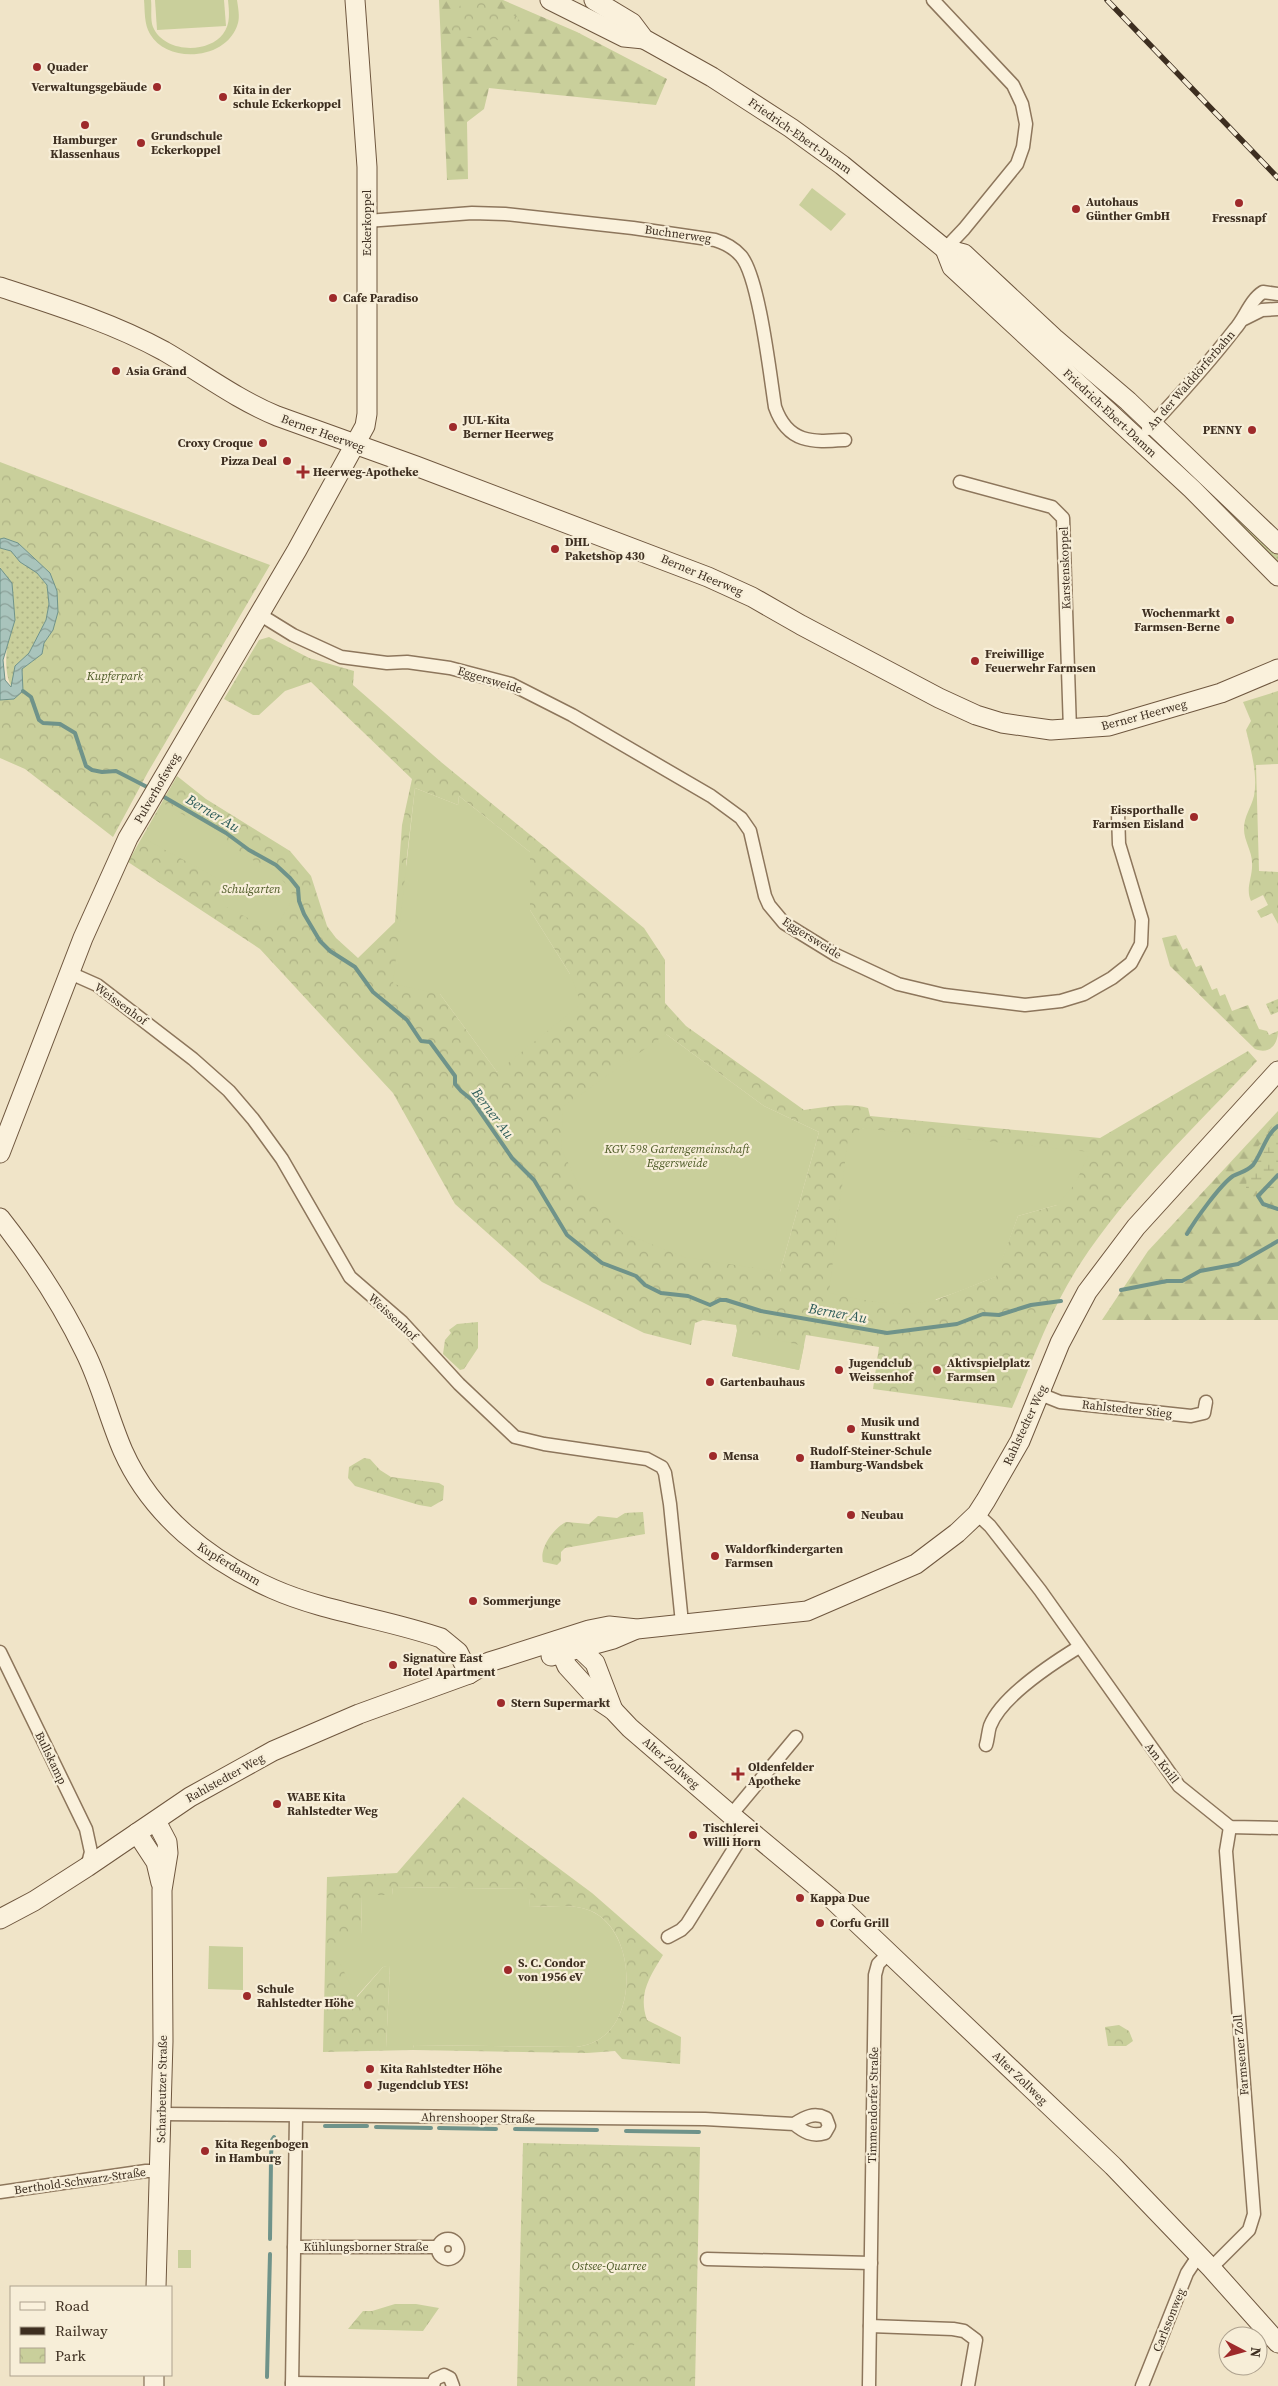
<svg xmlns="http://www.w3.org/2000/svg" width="1278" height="2386" font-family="'Source Serif 4',serif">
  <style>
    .grass { fill: url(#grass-dots) }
    .forest { fill: url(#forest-firs) }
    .wetland { fill: url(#wetland-marsh) }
    .park { fill: url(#park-crowns); fill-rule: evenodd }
    .garden { fill: #c9cf9b }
    .water { fill: url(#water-waves); stroke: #6f938a }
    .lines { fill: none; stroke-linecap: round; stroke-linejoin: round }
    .stream { stroke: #6f938a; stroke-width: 4 }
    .street-casing { stroke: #8d765c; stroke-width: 15 }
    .secondary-casing { stroke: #6f573f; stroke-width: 21 }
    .street { stroke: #faf1dc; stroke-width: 12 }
    .secondary { stroke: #faf1dc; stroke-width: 19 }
    .rail-casing { stroke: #3d2e20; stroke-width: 5.5 }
    .rail { stroke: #f7eed8; stroke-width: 4; stroke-dasharray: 11; stroke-linecap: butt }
    .poi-dot { fill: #9e2a2b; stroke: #f7eed8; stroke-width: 2 }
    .labels { text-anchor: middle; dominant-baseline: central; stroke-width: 4.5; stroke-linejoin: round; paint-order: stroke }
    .poi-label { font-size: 12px; font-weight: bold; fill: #3d2e20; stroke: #f7eed8; text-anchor: start }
    .street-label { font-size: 12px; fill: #3d2e20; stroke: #f7eed8 }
    .park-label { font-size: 12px; font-style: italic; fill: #4d5a26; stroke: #f7eed8 }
    .water-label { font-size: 14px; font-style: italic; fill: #2f5d5a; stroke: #f7eed8 }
  </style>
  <defs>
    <pattern id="grass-dots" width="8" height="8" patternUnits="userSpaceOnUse" patternTransform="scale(1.25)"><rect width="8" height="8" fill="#c9cf9b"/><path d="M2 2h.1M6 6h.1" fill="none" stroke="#aeb285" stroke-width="1.8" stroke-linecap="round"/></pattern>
    <pattern id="forest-firs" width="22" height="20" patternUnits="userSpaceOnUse" patternTransform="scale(1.25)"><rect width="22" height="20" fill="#c9cf9b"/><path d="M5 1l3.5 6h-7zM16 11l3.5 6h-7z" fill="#aeb285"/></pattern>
    <pattern id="wetland-marsh" width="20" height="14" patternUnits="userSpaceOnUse" patternTransform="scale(1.25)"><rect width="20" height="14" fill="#c9cf9b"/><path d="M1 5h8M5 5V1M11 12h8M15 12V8" fill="none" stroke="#aeb285"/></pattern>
    <pattern id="park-crowns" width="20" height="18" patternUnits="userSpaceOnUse" patternTransform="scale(1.25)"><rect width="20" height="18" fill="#c9cf9b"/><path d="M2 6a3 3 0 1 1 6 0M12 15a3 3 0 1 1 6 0" fill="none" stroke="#aeb285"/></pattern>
    <pattern id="water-waves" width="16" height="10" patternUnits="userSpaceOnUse" patternTransform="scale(1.25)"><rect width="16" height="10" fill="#a9c4bc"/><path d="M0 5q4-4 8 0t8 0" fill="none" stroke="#8ba098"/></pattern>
  </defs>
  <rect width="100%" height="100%" fill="#f0e4c8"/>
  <g class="grass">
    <polygon points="1166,447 1278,551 1278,567 1161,452"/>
    <path d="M0,548L11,551L20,562L37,573L47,585L49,604L46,620L29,653L15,666L12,687C0,670 10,625 13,601C15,577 3,581 0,567C0,561 0,554 0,548Z"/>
    <polygon points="1278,999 1278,1012 1271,1015 1266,1004"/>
  </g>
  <g class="forest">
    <polygon points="439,0 503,0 577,32 667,79 656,105 489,88 484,109 467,122 468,179 447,180"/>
    <path d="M1176,935L1183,950L1187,948L1196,967L1201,965L1212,990L1217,988L1220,996L1225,994L1232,1011L1248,1005L1259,1029L1267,1031L1269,1035L1278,1031C1278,1044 1270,1055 1255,1049L1170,966L1162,938Z"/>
    <polygon points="1278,1111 1278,1320 1102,1320 1148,1251"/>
  </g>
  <polygon class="wetland" points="1278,1118 1278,1185 1268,1198 1246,1188 1248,1161"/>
  <g class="park">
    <polygon points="473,0 479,0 519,18 510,41 469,38 449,31 450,23 461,4"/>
    <polygon points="0,462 270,565 148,772 113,837 25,769 0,758 0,700 14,699 23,691 22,669 42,654 44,643 53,630 50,573 18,543 0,539"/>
    <path d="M269,637L309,658L354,671L353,685L441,762L644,928L665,960V1003L686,1026L804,1110C825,1107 848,1102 868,1108L870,1116L1100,1138L1248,1051L1257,1061C1196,1126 1129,1189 1080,1264C1051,1308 1033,1360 1012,1408L873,1389L879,1347L806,1335L799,1370L732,1356L737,1331L736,1325L703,1320L695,1323L691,1345L644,1333L542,1282L455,1204L393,1093L260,949L128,862L177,776L206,799L290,851L311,876L327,926L336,938L358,958L395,922L402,825L412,779L311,682L285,691L259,715H253L224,699L259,640ZM415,788L458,805L459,796L530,852V910L570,974L497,1072L440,994L406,864ZM666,1034L764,1106L819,1132L780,1272ZM862,1128L1057,1205L1018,1216L995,1277L936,1300Z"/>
    <path d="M1278,691V764L1256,765L1259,871L1278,872V924L1272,913L1261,918L1257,911L1268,905L1263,895L1251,901C1245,888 1253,877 1252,863C1252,851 1244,841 1244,829C1244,816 1251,808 1254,796C1258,775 1251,750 1246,730L1251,721L1243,702Z"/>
    <polygon points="478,1322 478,1348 464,1369 460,1370 443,1354 445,1340 451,1333 449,1330 457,1324"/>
    <polygon points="364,1458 370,1459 380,1470 391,1477 439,1483 444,1486 443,1500 431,1507 419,1505 355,1486 348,1478 349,1467"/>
    <path d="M643,1512L645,1534L565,1548L561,1552V1561L557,1565L543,1562C539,1548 554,1528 566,1522L589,1524L598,1516L617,1518L625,1513Z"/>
    <path d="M463,1797L592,1893L663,1955C649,1978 638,1994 647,2020L681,2037L680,2064L622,2059L615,2051L587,2053L413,2050L323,2052L327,1877L397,1873ZM393,1887L530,1889L529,1907C548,1907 573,1903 591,1911C631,1928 637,2000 610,2030C600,2041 590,2045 576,2047L414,2045L413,2048H386L390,1965L383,1967L357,1997L340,1935H361L362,1895H392Z"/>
    <polygon points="1119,2025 1129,2031 1133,2041 1126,2046 1108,2046 1105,2027"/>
    <polygon points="523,2143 700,2147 695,2386 517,2386"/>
    <polygon points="395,2304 416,2304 439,2308 423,2331 348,2329 363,2311 372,2311"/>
  </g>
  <g class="garden">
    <path d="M144,0H151C152,8 150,20 153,27C164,53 208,54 223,34C231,24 229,11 228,0H237C238,7 240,17 238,23C228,60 168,65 150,34C144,24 145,11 144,0Z"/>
    <polygon points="155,0 224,0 226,26 157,30"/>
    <polygon points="812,188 846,214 831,231 799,205"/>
    <polygon points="415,788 458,805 459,796 530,852 530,910 570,974 581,1004 497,1072 440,994 393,984"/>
    <polygon points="163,803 224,838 245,856 272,870 292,890 291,902 274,931 226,907 215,877 143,838"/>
    <polygon points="666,1034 764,1106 819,1132 780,1272 684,1257 623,1233 581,1190 561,1148 563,1107"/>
    <path d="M862,1128L1090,1152L1075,1184L1057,1205L1018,1216L996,1277C976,1284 957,1293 937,1299C902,1310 864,1300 829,1293L848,1138Z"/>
    <polygon points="737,1331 804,1346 799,1370 732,1356"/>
    <path d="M393,1887L531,1889L529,1907C549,1907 573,1903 591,1911C631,1929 637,1999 610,2030C600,2041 590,2045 576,2047L414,2045L413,2048H386L390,1966L383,1967L356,1997L339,1961V1935H361L362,1895H392Z"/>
    <polygon points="209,1946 243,1947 243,1990 208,1989"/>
    <rect x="178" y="2250" width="13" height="18"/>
    <polygon points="641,2337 648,2344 625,2369 618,2363"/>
  </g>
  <polygon class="water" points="4,538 18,543 50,573 57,591 58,612 53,630 44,643 42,654 22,669 23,691 14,699 0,700 0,568 12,583 15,620 3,660 5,680 11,687 15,666 29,653 46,620 49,604 47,585 37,573 20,562 11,551 0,548 0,539"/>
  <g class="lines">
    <g class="stream">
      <polyline points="23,691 31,697 39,720 43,723 60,724 75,733 86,766 92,770 102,772 116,771 151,789"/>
      <polyline points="159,794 226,833 249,850 276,865 290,878 298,888 299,901 304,914 320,941 330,951 355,967 373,992 407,1020 421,1041 430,1042 455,1076 455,1084 461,1091 472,1100 512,1158 534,1180 567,1235 602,1263 636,1276 645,1285 661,1293 688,1296 710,1305 720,1300 726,1300 761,1311 887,1333 957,1324 983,1314 999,1315 1031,1305 1061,1301"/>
      <polyline points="1278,1175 1258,1196 1263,1204 1278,1209"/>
      <path d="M1187,1234C1195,1220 1220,1185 1233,1176C1240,1172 1246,1172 1253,1165C1262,1153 1266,1134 1278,1126"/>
      <polyline points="1121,1290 1167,1281 1182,1281 1200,1271 1238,1264 1278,1241"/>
      <polyline points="325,2126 367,2126"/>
      <polyline points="376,2127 431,2128"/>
      <polyline points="439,2128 496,2129"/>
      <polyline points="515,2129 597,2130"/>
      <polyline points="626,2131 699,2132"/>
      <polyline points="271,2155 272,2140 274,2137"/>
      <polyline points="270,2239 271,2160"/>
      <polyline points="267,2377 270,2254"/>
    </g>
    <g class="street-casing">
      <g id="street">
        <polyline points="933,0 1013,85 1022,104 1026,124 1023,147 1017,164 964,229 945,249"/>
        <path d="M367,221L472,213L505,214L633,228L715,240C725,243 734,248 741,256C759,277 770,375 775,407C788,444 813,442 845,440"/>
        <polyline points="1244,319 1262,310 1278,309"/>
        <path d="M1148,429C1178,397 1208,364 1235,329C1245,318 1250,300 1263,292L1278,294"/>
        <polyline points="960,482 1052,507 1063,518 1070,730"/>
        <polyline points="259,614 293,635 341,657 387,663 407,662 450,668 511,684 572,715 711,796 741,818 750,831 765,896 769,905 784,923 836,955 898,984 944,995 1025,1005 1061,1001 1084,994 1112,978 1131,963 1141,944 1142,920 1119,844 1118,813"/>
        <polyline points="70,973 97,985 193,1059 229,1091 253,1119 282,1159 350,1277 402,1322 459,1384 515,1437 544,1444 647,1459 662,1467 665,1473 670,1504 682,1623"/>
        <polyline points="1040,1394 1060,1402 1191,1416 1204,1413 1206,1402"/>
        <polyline points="977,1514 990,1526 1040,1590 1179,1786 1230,1827 1278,1828"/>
        <polyline points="0,1652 86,1829 91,1852 87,1867"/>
        <path d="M986,1745C988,1739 988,1732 990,1726C1001,1697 1053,1663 1079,1647"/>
        <polyline points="731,1815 796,1737"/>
        <polyline points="668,1937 681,1930 687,1924 747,1828"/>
        <path d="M161,2114L705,2119L794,2124C805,2117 814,2112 826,2118L829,2126L825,2133C812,2137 804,2132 794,2124"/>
        <polyline points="0,2192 146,2171 160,2171"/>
        <circle cx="448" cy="2249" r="10"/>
        <polyline points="294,2247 438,2247"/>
        <polyline points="707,2259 871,2263"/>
        <polyline points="1211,2268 1249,2230 1254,2214 1226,1851 1230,1827"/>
        <polyline points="870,2326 953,2329 964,2331 976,2340 968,2386"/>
        <polyline points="292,2383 432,2385"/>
        <polyline points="292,2386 296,2116"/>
        <polyline points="433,2386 435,2379 444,2375 450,2378 453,2386"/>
        <polyline points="869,2386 875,1975 878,1964 889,1953"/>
        <polyline points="1142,2386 1187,2273 1199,2255"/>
      </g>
    </g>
    <g class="secondary-casing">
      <g id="secondary">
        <polyline points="550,0 624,37 644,39"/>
        <polyline points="594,0 632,23 644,39 712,77 791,128 842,165 945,249 964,254 1054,338 1128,401 1278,544"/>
        <polyline points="945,249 952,267 1192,489 1278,576"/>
        <path d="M0,287C55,305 113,323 164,351C202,373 236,399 277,416L416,466L708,577L752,597L801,625L939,698L976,715L1002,723L1051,730L1109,726L1221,693L1278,669"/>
        <polyline points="0,1153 83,938 128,838 297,550 365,426 367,414 367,167 355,0"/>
        <path d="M0,1218C33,1260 62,1304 85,1352C101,1384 109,1419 123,1451C152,1516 210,1561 273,1589C325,1612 387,1619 441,1638L458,1652L469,1674"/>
        <polyline points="556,1641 567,1666 598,1700 613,1710 630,1728 731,1815 833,1900 1113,2166 1211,2268 1278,2343"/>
        <polyline points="574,1643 595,1663 613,1710"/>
        <polyline points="551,1656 613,1639 634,1630"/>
        <polyline points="137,1833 156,1862 161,1883"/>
        <polyline points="0,1919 34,1901 87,1867 190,1797 273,1751 359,1714 469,1674 489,1662 502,1658 589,1630 609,1626 637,1629 807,1611 916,1564 957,1533 977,1514 986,1500 1020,1441 1060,1343 1087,1292 1136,1227 1278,1071"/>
        <polyline points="156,2287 163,2041 162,1890 168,1853 167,1842 156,1821"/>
        <polyline points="154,2386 154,2375"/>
      </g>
    </g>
    <use href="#street" class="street"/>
    <use href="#secondary" class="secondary"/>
    <g class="rail-casing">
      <polyline id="rail" points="1107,0 1278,178"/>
    </g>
    <use href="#rail" class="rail"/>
  </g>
  <g class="poi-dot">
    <circle cx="37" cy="67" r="5"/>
    <circle cx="157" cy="87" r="5"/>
    <circle cx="223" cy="97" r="5"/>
    <circle cx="85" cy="125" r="5"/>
    <circle cx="141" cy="143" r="5"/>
    <circle cx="1239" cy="203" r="5"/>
    <circle cx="1076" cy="209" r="5"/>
    <circle cx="333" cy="298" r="5"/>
    <circle cx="116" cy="371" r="5"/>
    <circle cx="453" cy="427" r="5"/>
    <circle cx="1252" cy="430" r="5"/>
    <circle cx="263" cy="443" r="5"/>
    <circle cx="287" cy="461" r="5"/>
    <path d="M300.5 464.5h5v5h5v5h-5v5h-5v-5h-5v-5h5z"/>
    <circle cx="555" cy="549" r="5"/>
    <circle cx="1230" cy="620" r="5"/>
    <circle cx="975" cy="661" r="5"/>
    <circle cx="1194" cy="817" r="5"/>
    <circle cx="839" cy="1370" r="5"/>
    <circle cx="937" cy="1370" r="5"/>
    <circle cx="710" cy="1382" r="5"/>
    <circle cx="851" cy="1429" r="5"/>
    <circle cx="713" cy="1456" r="5"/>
    <circle cx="800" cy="1458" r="5"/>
    <circle cx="851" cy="1515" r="5"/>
    <circle cx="715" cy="1556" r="5"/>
    <circle cx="473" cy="1601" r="5"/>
    <circle cx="393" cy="1665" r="5"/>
    <circle cx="501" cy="1703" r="5"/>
    <path d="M735.5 1766.5h5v5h5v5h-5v5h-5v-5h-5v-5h5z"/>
    <circle cx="277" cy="1804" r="5"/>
    <circle cx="693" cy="1835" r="5"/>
    <circle cx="800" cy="1898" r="5"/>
    <circle cx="820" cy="1923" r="5"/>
    <circle cx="508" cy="1970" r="5"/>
    <circle cx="247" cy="1996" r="5"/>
    <circle cx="370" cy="2069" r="5"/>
    <circle cx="368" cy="2085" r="5"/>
    <circle cx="205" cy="2151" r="5"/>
  </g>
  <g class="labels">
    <g class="poi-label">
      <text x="47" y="67">Quader</text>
      <text x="147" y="87" text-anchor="end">Verwaltungsgebäude</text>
      <text x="233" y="90">Kita in der<tspan x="233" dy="14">schule Eckerkoppel</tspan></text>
      <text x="151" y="136">Grundschule<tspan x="151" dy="14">Eckerkoppel</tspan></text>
      <text x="85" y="140" text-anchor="middle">Hamburger<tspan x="85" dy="14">Klassenhaus</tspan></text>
      <text x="1086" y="202">Autohaus<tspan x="1086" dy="14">Günther GmbH</tspan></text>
      <text x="1239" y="218" text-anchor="middle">Fressnapf</text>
      <text x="343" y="298">Cafe Paradiso</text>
      <text x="126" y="371">Asia Grand</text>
      <text x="463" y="420">JUL-Kita<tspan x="463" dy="14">Berner Heerweg</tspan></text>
      <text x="1242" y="430" text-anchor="end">PENNY</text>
      <text x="253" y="443" text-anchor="end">Croxy Croque</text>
      <text x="277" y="461" text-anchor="end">Pizza Deal</text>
      <text x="313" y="472">Heerweg-Apotheke</text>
      <text x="565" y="542">DHL<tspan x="565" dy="14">Paketshop 430</tspan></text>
      <text x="1220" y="613" text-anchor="end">Wochenmarkt<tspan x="1220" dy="14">Farmsen-Berne</tspan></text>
      <text x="985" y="654">Freiwillige<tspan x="985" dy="14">Feuerwehr Farmsen</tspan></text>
      <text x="1184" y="810" text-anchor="end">Eissporthalle<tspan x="1184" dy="14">Farmsen Eisland</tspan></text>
      <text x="849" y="1363">Jugendclub<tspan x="849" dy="14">Weissenhof</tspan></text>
      <text x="947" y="1363">Aktivspielplatz<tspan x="947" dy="14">Farmsen</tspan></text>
      <text x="720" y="1382">Gartenbauhaus</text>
      <text x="861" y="1422">Musik und<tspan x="861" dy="14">Kunsttrakt</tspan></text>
      <text x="810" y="1451">Rudolf-Steiner-Schule<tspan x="810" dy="14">Hamburg-Wandsbek</tspan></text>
      <text x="723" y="1456">Mensa</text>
      <text x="861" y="1515">Neubau</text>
      <text x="725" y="1549">Waldorfkindergarten<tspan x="725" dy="14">Farmsen</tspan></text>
      <text x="483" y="1601">Sommerjunge</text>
      <text x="403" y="1658">Signature East<tspan x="403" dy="14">Hotel Apartment</tspan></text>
      <text x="511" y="1703">Stern Supermarkt</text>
      <text x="748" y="1767">Oldenfelder<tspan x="748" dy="14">Apotheke</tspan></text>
      <text x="287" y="1797">WABE Kita<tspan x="287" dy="14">Rahlstedter Weg</tspan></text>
      <text x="703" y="1828">Tischlerei<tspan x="703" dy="14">Willi Horn</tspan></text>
      <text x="810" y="1898">Kappa Due</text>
      <text x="830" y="1923">Corfu Grill</text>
      <text x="518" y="1963">S. C. Condor<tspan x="518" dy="14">von 1956 eV</tspan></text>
      <text x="257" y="1989">Schule<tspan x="257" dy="14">Rahlstedter Höhe</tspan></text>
      <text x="380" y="2069">Kita Rahlstedter Höhe</text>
      <text x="378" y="2085">Jugendclub YES!</text>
      <text x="215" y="2144">Kita Regenbogen<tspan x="215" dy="14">in Hamburg</tspan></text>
    </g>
    <g class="street-label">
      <text transform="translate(800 136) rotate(35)">Friedrich-Ebert-Damm</text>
      <text transform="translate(367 223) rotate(-90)">Eckerkoppel</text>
      <text transform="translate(678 234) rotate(8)">Buchnerweg</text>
      <text transform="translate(1191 380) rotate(-49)">An der Walddörferbahn</text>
      <text transform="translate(1110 413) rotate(43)">Friedrich-Ebert-Damm</text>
      <text transform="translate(323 433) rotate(20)">Berner Heerweg</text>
      <text transform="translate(1065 568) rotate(-92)">Karstenskoppel</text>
      <text transform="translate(702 575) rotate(23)">Berner Heerweg</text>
      <text transform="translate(490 680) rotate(17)">Eggersweide</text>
      <text transform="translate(1144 715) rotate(-15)">Berner Heerweg</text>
      <text transform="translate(157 788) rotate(-60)">Pulverhofsweg</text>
      <text transform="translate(812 938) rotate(32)">Eggersweide</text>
      <text transform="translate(121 1004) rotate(36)">Weissenhof</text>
      <text transform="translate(393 1317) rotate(43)">Weissenhof</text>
      <text transform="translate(1127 1409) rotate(6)">Rahlstedter Stieg</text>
      <text transform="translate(1025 1425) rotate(-65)">Rahlstedter Weg</text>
      <text transform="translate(229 1564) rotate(31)">Kupferdamm</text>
      <text transform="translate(51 1758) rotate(64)">Bullskamp</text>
      <text transform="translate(671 1763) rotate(41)">Alter Zollweg</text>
      <text transform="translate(1162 1763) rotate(53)">Am Knill</text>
      <text transform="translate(225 1778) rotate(-29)">Rahlstedter Weg</text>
      <text transform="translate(1241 2055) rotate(-95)">Farmsener Zoll</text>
      <text transform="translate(1020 2078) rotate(44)">Alter Zollweg</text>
      <text transform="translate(162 2089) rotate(-89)">Scharbeutzer Straße</text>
      <text transform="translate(873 2105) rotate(-89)">Timmendorfer Straße</text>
      <text transform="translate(478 2118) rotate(1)">Ahrenshooper Straße</text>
      <text transform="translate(80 2181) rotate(-8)">Berthold-Schwarz-Straße</text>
      <text x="366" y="2247">Kühlungsborner Straße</text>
      <text transform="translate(1169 2320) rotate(-68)">Carlssonweg</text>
    </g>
    <g class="park-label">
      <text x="115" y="676">Kupferpark</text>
      <text x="251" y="889">Schulgarten</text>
      <text x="677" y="1149">KGV 598 Gartengemeinschaft<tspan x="677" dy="14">Eggersweide</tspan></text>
      <text x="609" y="2266">Ostsee-Quarree</text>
    </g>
    <g class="water-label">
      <text transform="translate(213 813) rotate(31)">Berner Au</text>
      <text transform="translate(493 1113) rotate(53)">Berner Au</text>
      <text transform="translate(838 1313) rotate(10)">Berner Au</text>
    </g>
  </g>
  <rect x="10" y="2286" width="162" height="90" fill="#f7eed8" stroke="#ada18e"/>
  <rect x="20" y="2302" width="25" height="8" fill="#faf1dc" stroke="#ada18e"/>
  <text x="55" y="2311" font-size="15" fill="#3d2e20">Road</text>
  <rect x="20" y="2327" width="25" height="8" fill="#3d2e20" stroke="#ada18e"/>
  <text x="55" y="2336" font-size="15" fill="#3d2e20">Railway</text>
  <rect x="20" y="2348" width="25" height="15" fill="url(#park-crowns)" stroke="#ada18e"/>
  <text x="55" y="2361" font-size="15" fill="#3d2e20">Park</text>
  <g transform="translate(1243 2351) rotate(96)"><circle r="24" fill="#f7eed8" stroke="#ada18e"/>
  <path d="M0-4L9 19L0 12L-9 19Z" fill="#9e2a2b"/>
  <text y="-8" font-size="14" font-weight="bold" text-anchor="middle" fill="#3d2e20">N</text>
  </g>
</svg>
